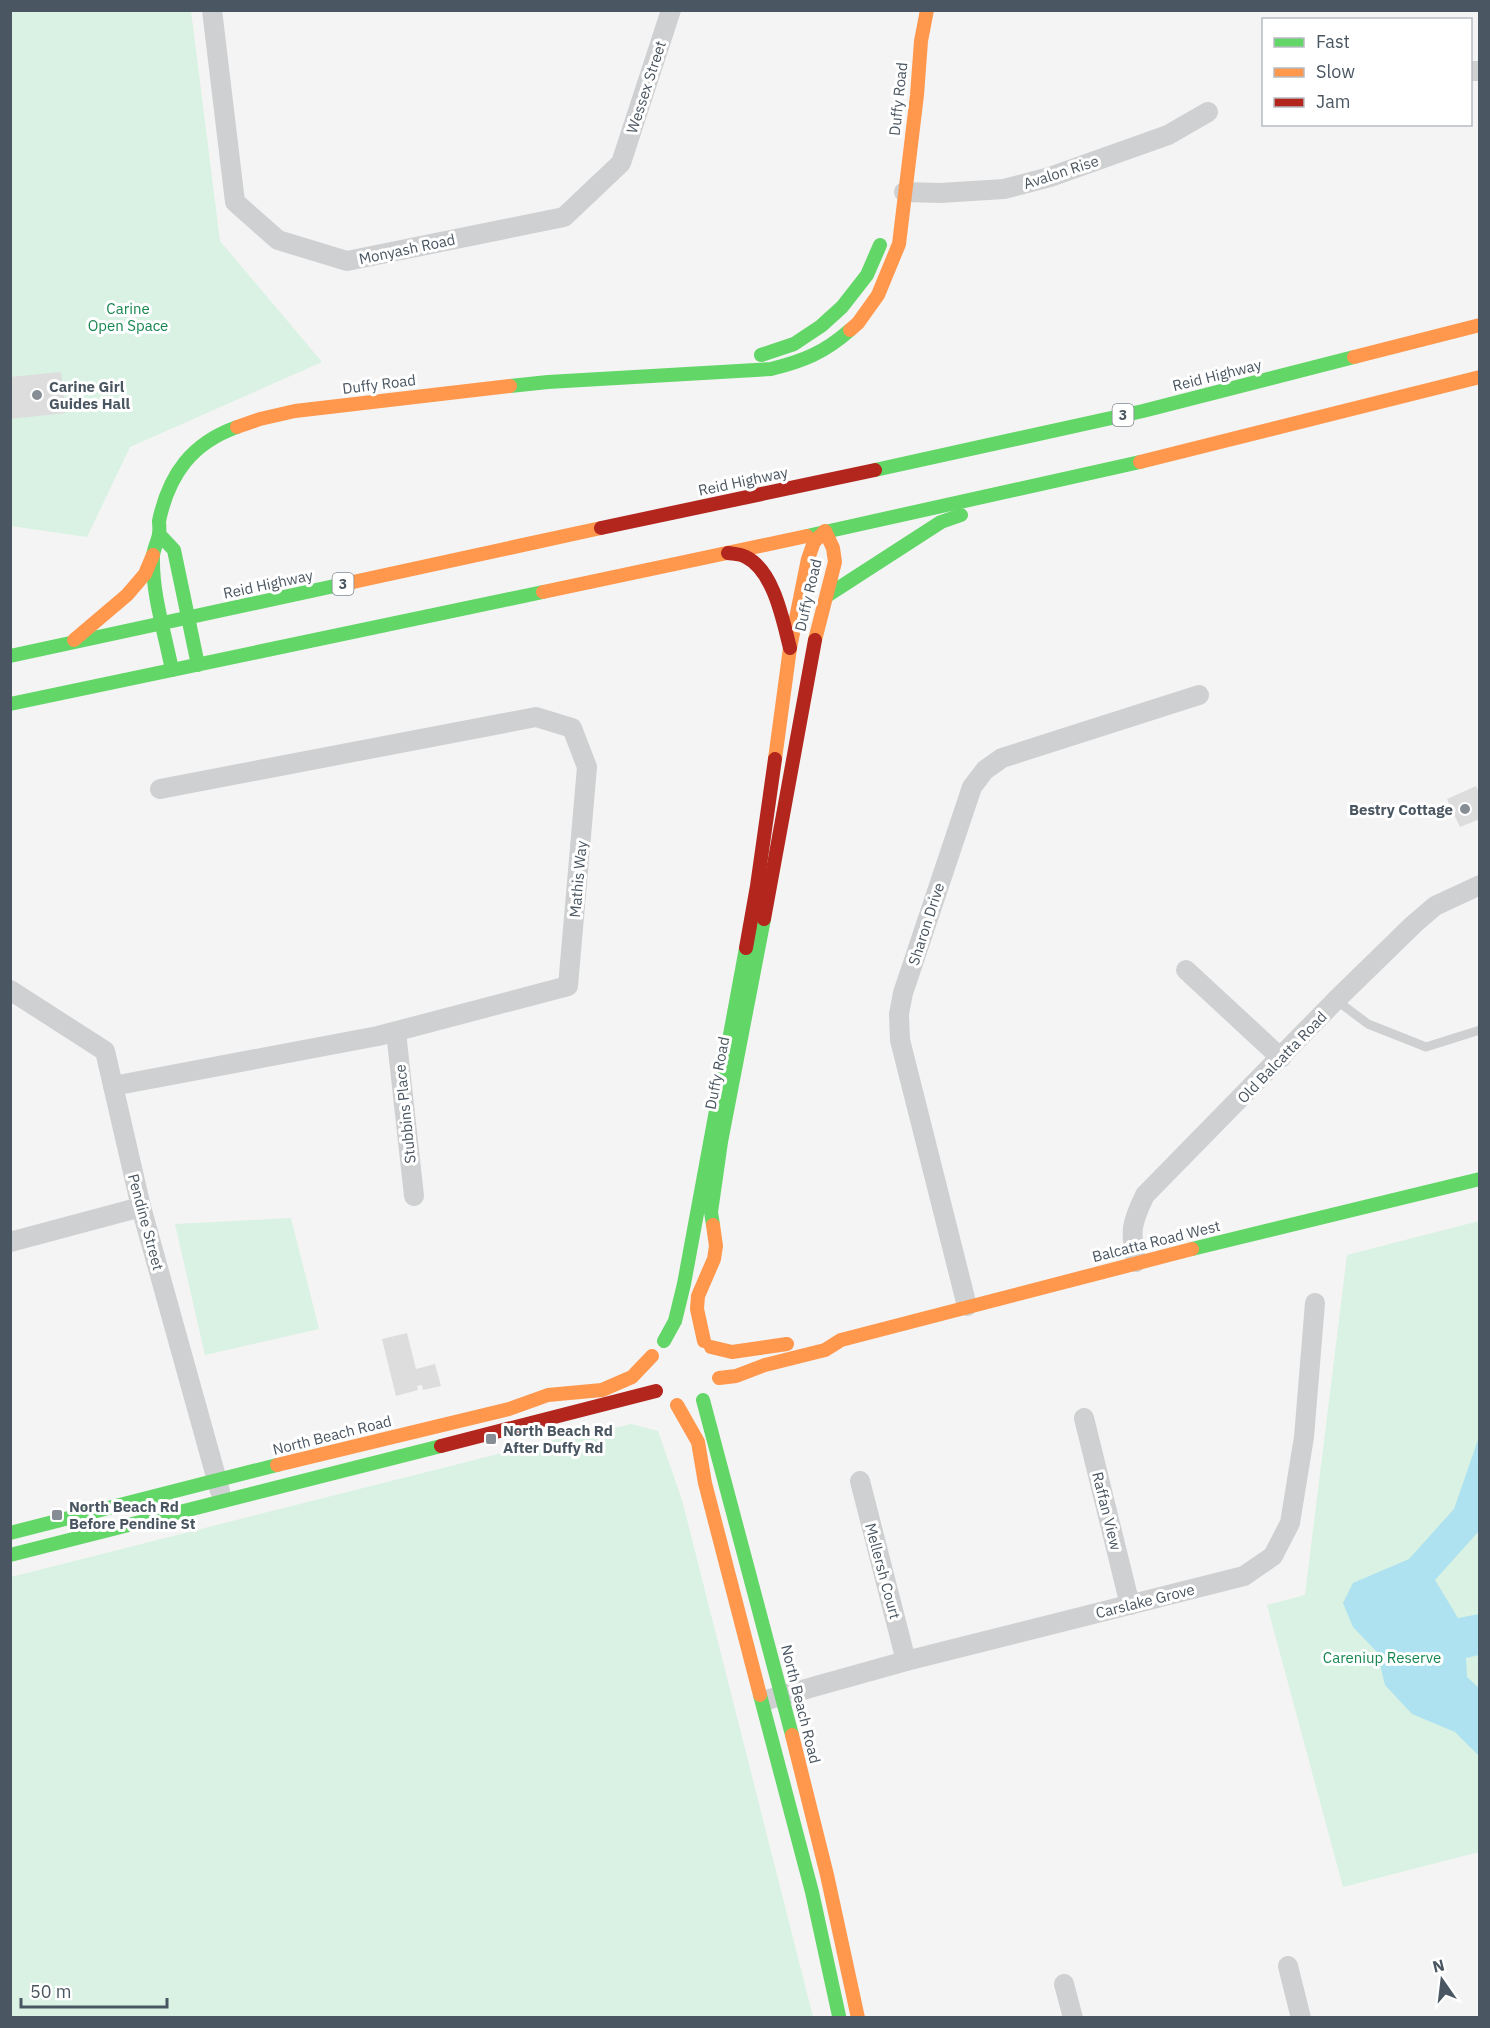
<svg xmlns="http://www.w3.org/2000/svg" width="1490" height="2028" font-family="'IBM Plex Sans',sans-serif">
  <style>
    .green { fill: #d9f2e3 }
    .water { fill: #aee2f0 }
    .building { fill: #ddddde }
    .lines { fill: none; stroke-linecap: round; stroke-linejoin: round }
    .lane { stroke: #ced0d2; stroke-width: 9 }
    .street { stroke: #ced0d2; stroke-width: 20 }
    .fast { stroke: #63d668; stroke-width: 14 }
    .slow { stroke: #ff974d; stroke-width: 14 }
    .jam { stroke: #b3261e; stroke-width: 14 }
    .poi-dot { fill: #868d94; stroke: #fff; stroke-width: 2 }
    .labels { text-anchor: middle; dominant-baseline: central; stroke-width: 6; stroke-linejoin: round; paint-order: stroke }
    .shield { fill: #fff; stroke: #808990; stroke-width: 1.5 }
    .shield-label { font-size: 14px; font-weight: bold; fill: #4a5661 }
    .street-label { font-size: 15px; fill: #4a5661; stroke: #fff }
    .park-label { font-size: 15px; fill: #17864f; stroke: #fff }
    .poi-label { font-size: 15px; font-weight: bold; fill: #4a5661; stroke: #fff; text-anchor: start }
  </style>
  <rect width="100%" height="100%" fill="#f4f4f4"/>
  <g class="green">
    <polygon points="10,11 191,11 220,241 322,362 130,447 87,537 11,526"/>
    <polygon points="291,1218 319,1329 205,1355 175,1224"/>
    <polygon points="1479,1221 1479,1852 1343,1887 1267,1605 1305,1595 1347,1255"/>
    <polygon points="631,1424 658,1431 682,1500 813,2017 11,2017 11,1577 569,1436 573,1438"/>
  </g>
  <polygon class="water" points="1479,1437 1479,1531 1435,1580 1458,1618 1479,1614 1479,1655 1466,1658 1467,1677 1479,1688 1479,1756 1455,1732 1412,1714 1385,1685 1377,1652 1353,1627 1343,1603 1353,1583 1409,1559 1454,1509"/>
  <g class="building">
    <polygon points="61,372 66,413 10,419 10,377"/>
    <polygon points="1476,786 1480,794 1480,819 1460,827 1447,799"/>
    <polygon points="407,1333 416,1369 435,1364 441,1386 423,1390 422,1385 417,1386 418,1390 396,1396 382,1339"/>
  </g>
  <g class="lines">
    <polyline class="lane" points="1336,1000 1368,1024 1426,1047 1480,1030"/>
    <g class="street">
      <polyline points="212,10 235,202 278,240 347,261 564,217 621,163 671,10"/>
      <polyline points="1470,71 1480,71"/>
      <polyline points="904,192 940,193 1004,189 1050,177 1168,135 1208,112"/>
      <polyline points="1186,970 1281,1058"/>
      <polyline points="10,990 105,1051 141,1207 220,1491"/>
      <polyline points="396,1032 414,1196"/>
      <polyline points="113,1086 378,1036 568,986 587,767 572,728 536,717 160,789"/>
      <polyline points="10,1242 141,1207"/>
      <path d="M1136,1262C1130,1231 1131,1224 1145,1195L1336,1000L1414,924L1435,906L1480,885"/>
      <polyline points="967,1306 900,1040 899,1014 903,993 972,787 985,770 1002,758 1199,695"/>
      <polyline points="1084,1418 1130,1605"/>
      <polyline points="860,1481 906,1661"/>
      <polyline points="770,1699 906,1661 1244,1576 1273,1556 1290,1523 1304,1437 1315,1303"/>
      <polyline points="1288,1966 1301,2018"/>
      <polyline points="1064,1984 1073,2018"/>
    </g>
    <g class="fast">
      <polyline points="761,355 794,344 821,326 842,307 867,275 880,245"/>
      <path d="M510,386L548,382L771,369C803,361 824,353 850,330"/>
      <polyline points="875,470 1143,411 1354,357"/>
      <polyline points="159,534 174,550 198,665"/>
      <polyline points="807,536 1140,462"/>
      <polyline points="828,595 941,522 961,515"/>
      <polyline points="10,656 353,582"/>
      <path d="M172,670C165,634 152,594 153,557C153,549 158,542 159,534C160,530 159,525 159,521C169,474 192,443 237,427"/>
      <polyline points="10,704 543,592"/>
      <polyline points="713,1225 711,1212 721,1142 764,919"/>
      <polyline points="1192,1249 1480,1179"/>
      <polyline points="664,1341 675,1321 684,1284 746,948"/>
      <polyline points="703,1400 792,1735"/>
      <polyline points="10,1533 277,1465"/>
      <polyline points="10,1555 441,1446"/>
      <polyline points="760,1695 812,1892 839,2016"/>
    </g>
    <g class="slow">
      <polyline points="850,330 858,323 878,295 899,244 917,95 921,41 927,10"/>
      <polyline points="1354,357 1480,325"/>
      <polyline points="237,427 260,419 295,411 510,386"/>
      <polyline points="1140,462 1480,377"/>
      <polyline points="353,582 601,528"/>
      <polyline points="543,592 807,536"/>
      <polyline points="74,640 127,595 145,574 153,555"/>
      <polyline points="775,759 790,648 808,559 814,542 825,531 833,548 835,562 815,640"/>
      <polyline points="704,1341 697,1309 698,1296 714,1259 716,1246 713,1225"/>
      <polyline points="711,1347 732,1352 787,1344"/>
      <polyline points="719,1378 736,1376 765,1365 825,1350 841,1340 1192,1249"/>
      <polyline points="677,1405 698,1442 705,1483 760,1695"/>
      <polyline points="277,1465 509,1409 548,1395 602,1390 632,1377 652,1356"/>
      <polyline points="792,1735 827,1875 858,2018"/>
    </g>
    <g class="jam">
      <polyline points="601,528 875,470"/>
      <path d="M728,553C734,554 741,554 746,557C774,571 783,621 790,648"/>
      <polyline points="764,919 815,640"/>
      <polyline points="746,948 757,886 775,759"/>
      <polyline points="441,1446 656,1391"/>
    </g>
  </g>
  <g class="poi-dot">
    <circle cx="37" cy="395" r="6"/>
    <circle cx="1465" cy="809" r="6"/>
    <rect x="485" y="1433" width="12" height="12" rx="3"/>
    <rect x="51" y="1509" width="12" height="12" rx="3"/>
  </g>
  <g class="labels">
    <g class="shield">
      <rect x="1112.5" y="404" width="21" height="22" rx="4.5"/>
      <rect x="332.5" y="573" width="21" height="22" rx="4.5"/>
    </g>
    <g class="shield-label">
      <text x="1123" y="415">3</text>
      <text x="343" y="584">3</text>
    </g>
    <g class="street-label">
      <text transform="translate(646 87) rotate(-72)">Wessex Street</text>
      <text transform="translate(898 99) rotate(-84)">Duffy Road</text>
      <text transform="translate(1061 172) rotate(-18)">Avalon Rise</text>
      <text transform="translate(407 249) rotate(-12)">Monyash Road</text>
      <text transform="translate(1217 375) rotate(-14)">Reid Highway</text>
      <text transform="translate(379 384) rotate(-7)">Duffy Road</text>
      <text transform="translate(743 481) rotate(-12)">Reid Highway</text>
      <text transform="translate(268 584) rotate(-12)">Reid Highway</text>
      <text transform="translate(808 595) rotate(-77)">Duffy Road</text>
      <text transform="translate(578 879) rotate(-85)">Mathis Way</text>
      <text transform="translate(926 924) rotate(-72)">Sharon Drive</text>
      <text transform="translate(1282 1057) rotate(-46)">Old Balcatta Road</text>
      <text transform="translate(717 1073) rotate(-79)">Duffy Road</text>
      <text transform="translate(405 1114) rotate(-96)">Stubbins Place</text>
      <text transform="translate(146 1222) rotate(75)">Pendine Street</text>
      <text transform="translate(1156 1241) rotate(-14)">Balcatta Road West</text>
      <text transform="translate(332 1435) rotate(-14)">North Beach Road</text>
      <text transform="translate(1107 1511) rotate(76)">Raffan View</text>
      <text transform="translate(883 1571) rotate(75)">Mellersh Court</text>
      <text transform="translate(1145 1601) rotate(-14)">Carslake Grove</text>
      <text transform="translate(801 1704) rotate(76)">North Beach Road</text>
    </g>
    <g class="park-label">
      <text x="128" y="308">Carine<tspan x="128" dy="17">Open Space</tspan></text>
      <text x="1382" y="1657">Careniup Reserve</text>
    </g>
    <g class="poi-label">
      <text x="49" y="386">Carine Girl<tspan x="49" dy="17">Guides Hall</tspan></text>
      <text x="1453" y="809" text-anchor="end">Bestry Cottage</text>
      <text x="503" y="1430">North Beach Rd<tspan x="503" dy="17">After Duffy Rd</tspan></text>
      <text x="69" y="1506">North Beach Rd<tspan x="69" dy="17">Before Pendine St</tspan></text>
    </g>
  </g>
  <rect width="1490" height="2028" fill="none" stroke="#4a5661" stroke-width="24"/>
  <rect x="1262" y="18" width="210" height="108" fill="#ffffff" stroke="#b7bbc0" stroke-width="1.5"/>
  <rect x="1274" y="38" width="30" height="9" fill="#63d668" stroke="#b7bbc0" stroke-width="1.5"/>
  <text x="1316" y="48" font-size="18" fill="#4a5661">Fast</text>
  <rect x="1274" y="68" width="30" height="9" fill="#ff974d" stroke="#b7bbc0" stroke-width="1.5"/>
  <text x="1316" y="78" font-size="18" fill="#4a5661">Slow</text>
  <rect x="1274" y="98" width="30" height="9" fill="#b3261e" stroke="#b7bbc0" stroke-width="1.5"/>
  <text x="1316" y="108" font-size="18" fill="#4a5661">Jam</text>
  <g transform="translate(1442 1980) rotate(346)" stroke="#ffffff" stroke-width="4.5" paint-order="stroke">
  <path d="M0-4.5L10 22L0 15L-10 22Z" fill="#4a5661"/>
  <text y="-9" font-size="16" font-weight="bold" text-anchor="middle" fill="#4a5661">N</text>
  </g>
  <path d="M21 1998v9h146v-9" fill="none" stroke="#4a5661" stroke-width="3"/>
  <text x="30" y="1998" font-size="18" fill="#4a5661" stroke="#ffffff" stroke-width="4.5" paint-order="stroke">50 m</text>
</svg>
